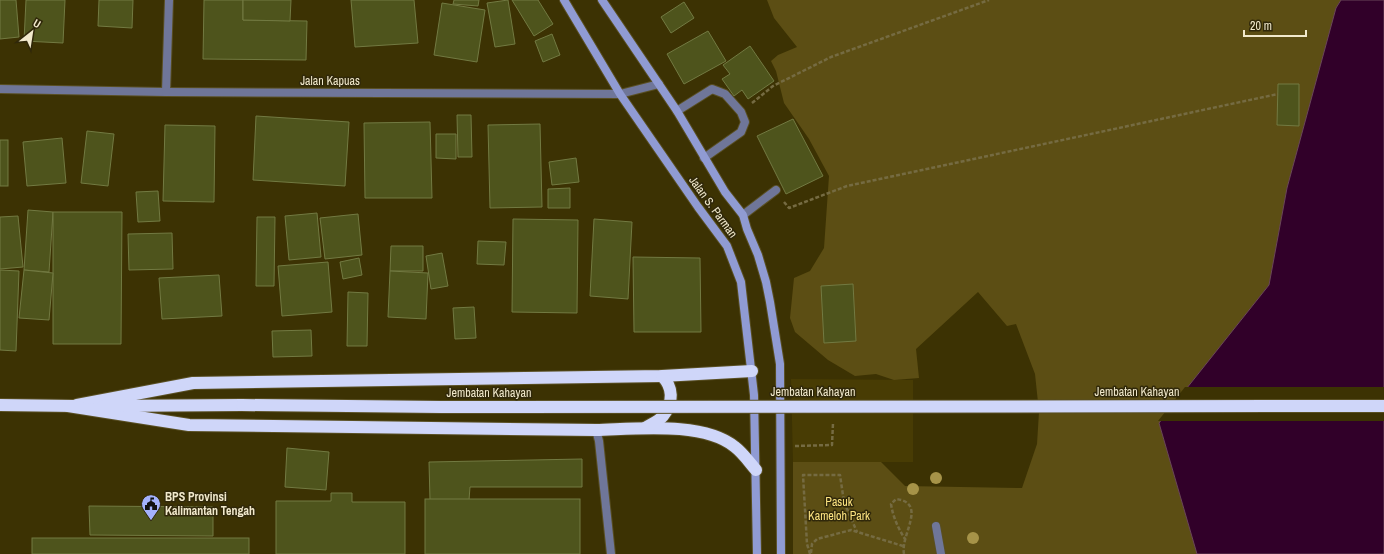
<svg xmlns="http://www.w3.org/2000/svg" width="1384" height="554" font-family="'Archivo Narrow',sans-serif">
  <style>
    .built { fill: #483c04 }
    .green { fill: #5c4e14 }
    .water { fill: #310029; stroke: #6b465a }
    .pier { fill: #3c3203 }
    .building { fill: #4e541c; stroke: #727a42 }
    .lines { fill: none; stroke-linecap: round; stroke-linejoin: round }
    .lane-casing { stroke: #594f23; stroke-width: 10 }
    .street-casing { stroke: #594f23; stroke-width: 10 }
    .secondary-casing { stroke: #594f23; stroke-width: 10 }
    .highway-casing { stroke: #594f23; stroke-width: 14 }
    .path { stroke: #756b42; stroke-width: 2.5; stroke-dasharray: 4 2; stroke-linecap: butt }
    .lane { stroke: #6f7699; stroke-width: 8 }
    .street { stroke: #6f7699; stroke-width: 8 }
    .secondary { stroke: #909bd3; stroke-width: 8 }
    .highway { stroke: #cfd6f9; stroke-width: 12 }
    .highway-bridge-casing { stroke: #594f23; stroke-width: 14; stroke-linecap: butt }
    .highway-bridge { stroke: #cfd6f9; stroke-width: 12 }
    .tree { fill: #a69348 }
    .labels { text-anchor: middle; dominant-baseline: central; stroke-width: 3; stroke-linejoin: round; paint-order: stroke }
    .street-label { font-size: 12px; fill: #f1e9cc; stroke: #30280a }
    .poi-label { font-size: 12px; font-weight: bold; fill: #f1e9cc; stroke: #30280a; text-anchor: start }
    .park-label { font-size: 12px; fill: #fce380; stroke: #30280a }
  </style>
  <rect width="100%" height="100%" fill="#3c3203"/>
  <polygon class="built" points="791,379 913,380 913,462 793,462"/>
  <polygon class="green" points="767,0 1341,0 1336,8 1287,188 1269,285 1159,423 1197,554 793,554 793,462 881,462 905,486 1022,488 1037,444 1039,412 1035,374 1016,324 1007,326 978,292 916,349 919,378 894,380 876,374 855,376 828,360 795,332 790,318 794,278 810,271 824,248 829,176 809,139 784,103 776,71 771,61 778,55 797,47 774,18"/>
  <polygon class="water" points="1341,0 1384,0 1384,554 1197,554 1159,423 1269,285 1287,188 1336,8"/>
  <polygon class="pier" points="1185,387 1384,387 1384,421 1158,421"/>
  <g class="building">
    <polygon points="0,0 16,0 19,37 0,39"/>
    <polygon points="26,0 65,0 63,43 24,41"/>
    <polygon points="99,0 133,0 132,28 98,26"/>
    <polygon points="204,0 243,0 243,20 307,21 306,60 203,59"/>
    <polygon points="243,0 291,0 290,21 243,20"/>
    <polygon points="351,0 414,0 418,43 355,47"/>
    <polygon points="454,0 479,0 478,6 453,4"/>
    <polygon points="508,0 515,44 495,47 487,3"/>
    <polygon points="512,0 538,0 553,24 534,36"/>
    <polygon points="684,2 694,18 671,33 661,17"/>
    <polygon points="442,3 485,10 477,62 434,55"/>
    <polygon points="708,31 726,61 684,84 667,54"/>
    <polygon points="552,34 560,55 543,62 535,41"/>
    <polygon points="750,46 774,81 748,99 742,90 734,96 722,79 730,74 723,65"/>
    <polygon points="1278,84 1299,84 1299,126 1277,125"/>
    <polygon points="457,115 471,115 472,157 458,157"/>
    <polygon points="256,116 349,122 345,186 253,180"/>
    <polygon points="793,119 823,176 786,194 757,136"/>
    <polygon points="430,122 432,198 365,198 364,123"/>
    <polygon points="540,124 542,207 490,208 488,125"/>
    <polygon points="165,125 215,126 214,202 163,201"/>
    <polygon points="87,131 114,134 108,186 81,183"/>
    <polygon points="436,134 456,134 456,159 436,158"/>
    <polygon points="62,138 66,183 27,186 23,142"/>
    <rect x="0" y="140" width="8" height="46"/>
    <polygon points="576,158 579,182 552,185 549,162"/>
    <polygon points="570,188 570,208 548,208 548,189"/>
    <polygon points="158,191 160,221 138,222 136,192"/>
    <polygon points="28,210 53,212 49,272 24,270"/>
    <polygon points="53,212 122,212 121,344 53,344"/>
    <polygon points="317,213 321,257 289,260 285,216"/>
    <polygon points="358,214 362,255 325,259 320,218"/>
    <polygon points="18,216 23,267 0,269 0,217"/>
    <polygon points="257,217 275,217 274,286 256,286"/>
    <polygon points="513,219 578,220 577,313 512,312"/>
    <polygon points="594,219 632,222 628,299 590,296"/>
    <polygon points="172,233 173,269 129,270 128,234"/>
    <polygon points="478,241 506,242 504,265 477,264"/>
    <polygon points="391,246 423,246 423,271 390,271"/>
    <polygon points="442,253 448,286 431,289 426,256"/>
    <polygon points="633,257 700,258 701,332 634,332"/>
    <polygon points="359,258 362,275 343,279 340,262"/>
    <polygon points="328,262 332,312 282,316 278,266"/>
    <polygon points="0,270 19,271 16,351 0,350"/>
    <polygon points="24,270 53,273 49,320 19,318"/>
    <polygon points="390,271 428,273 426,319 388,317"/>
    <polygon points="219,275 222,316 162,319 159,278"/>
    <polygon points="853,284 856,341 824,343 821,286"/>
    <polygon points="348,292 368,293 367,346 347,346"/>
    <polygon points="474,307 476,338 455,339 453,308"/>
    <polygon points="311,330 312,356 273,357 272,331"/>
    <polygon points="287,448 329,452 326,490 285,487"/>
    <polygon points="582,459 582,487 470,487 469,500 430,500 429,462"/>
    <polygon points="331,493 352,493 352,502 405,502 405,554 276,554 276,501 331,501"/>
    <rect x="425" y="499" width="155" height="55"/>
    <polygon points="89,506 213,507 213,536 90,535"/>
    <rect x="32" y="538" width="217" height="16"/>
  </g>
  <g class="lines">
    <g class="lane-casing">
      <g id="lane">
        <polyline points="677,111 712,89 725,94 741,112 745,122 741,132 704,158"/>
        <polyline points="743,215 776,190"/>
        <polyline points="596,430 599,441 611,554"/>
      </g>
    </g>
    <g class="street-casing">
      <g id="street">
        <polyline points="0,89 166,92 620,94 659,84"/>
        <polyline points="166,92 169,0"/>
        <polyline points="936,526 941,554"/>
      </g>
    </g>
    <g class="secondary-casing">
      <g id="secondary">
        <polyline points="564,0 620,94 698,207 727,246 741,282 754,395 757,554"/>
        <polyline points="602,0 677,111 725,192 743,215 747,229 758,255 766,282 770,302 780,364 781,554"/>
      </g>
    </g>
    <g class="highway-casing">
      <g id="highway">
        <polyline points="0,405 75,406"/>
        <polyline points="77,405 193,383 662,376 752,371"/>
        <path d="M68,406L189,425L596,430C635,429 704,421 735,447C743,453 749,462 756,470"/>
        <polyline points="103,406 242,405"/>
        <path d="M645,428C651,424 659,421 663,416C674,402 673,387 662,376"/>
      </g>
    </g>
    <g class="path">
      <polyline points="752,103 773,86 831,57 989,0"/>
      <polyline points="784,202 789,208 847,186 1278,94"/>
      <polyline points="795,446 832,445 833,423"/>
      <polyline points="811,553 812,544 817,539 851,530 903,546"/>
      <polyline points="810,554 807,544 803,475 840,475 844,502 857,532"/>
      <path d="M904,554C900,535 928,503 896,499L891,504C893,517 898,528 905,539"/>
    </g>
    <use href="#lane" class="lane"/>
    <use href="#street" class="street"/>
    <use href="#secondary" class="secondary"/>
    <use href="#highway" class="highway"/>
    <g class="highway-bridge-casing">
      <polyline id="highway-bridge" points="242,405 441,407 1384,406"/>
    </g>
    <use href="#highway-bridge" class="highway-bridge"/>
  </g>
  <g class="tree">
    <circle cx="936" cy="478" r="6"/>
    <circle cx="913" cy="489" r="6"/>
    <circle cx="973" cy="538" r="6"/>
  </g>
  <defs>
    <g id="civic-pin" transform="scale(1)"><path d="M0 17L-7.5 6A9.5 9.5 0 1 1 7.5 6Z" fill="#a4b2fc" stroke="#30280a"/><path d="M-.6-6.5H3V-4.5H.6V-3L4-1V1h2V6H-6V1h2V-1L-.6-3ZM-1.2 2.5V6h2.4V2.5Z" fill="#111"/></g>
  </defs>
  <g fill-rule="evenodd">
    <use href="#civic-pin" x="151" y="504"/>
  </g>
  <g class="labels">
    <g class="street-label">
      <text x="330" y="81">Jalan Kapuas</text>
      <text transform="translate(713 207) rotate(54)">Jalan S. Parman</text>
      <text x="813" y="392">Jembatan Kahayan</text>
      <text x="1137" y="392">Jembatan Kahayan</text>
      <text x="489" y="393">Jembatan Kahayan</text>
    </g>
    <g class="poi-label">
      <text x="165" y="497">BPS Provinsi<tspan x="165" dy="14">Kalimantan Tengah</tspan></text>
    </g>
    <g class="park-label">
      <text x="839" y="502">Pasuk<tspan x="839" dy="14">Kameloh Park</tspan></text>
    </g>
  </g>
  <g transform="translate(32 32) rotate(30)" stroke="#30280a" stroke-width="3" paint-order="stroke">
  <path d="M0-3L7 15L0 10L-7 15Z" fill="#f1e9cc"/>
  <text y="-6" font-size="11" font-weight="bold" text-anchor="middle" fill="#f1e9cc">U</text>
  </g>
  <path d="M1244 30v6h62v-6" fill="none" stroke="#f1e9cc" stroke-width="2"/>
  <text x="1250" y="30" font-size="12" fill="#f1e9cc" stroke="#30280a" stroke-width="3" paint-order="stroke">20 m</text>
</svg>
